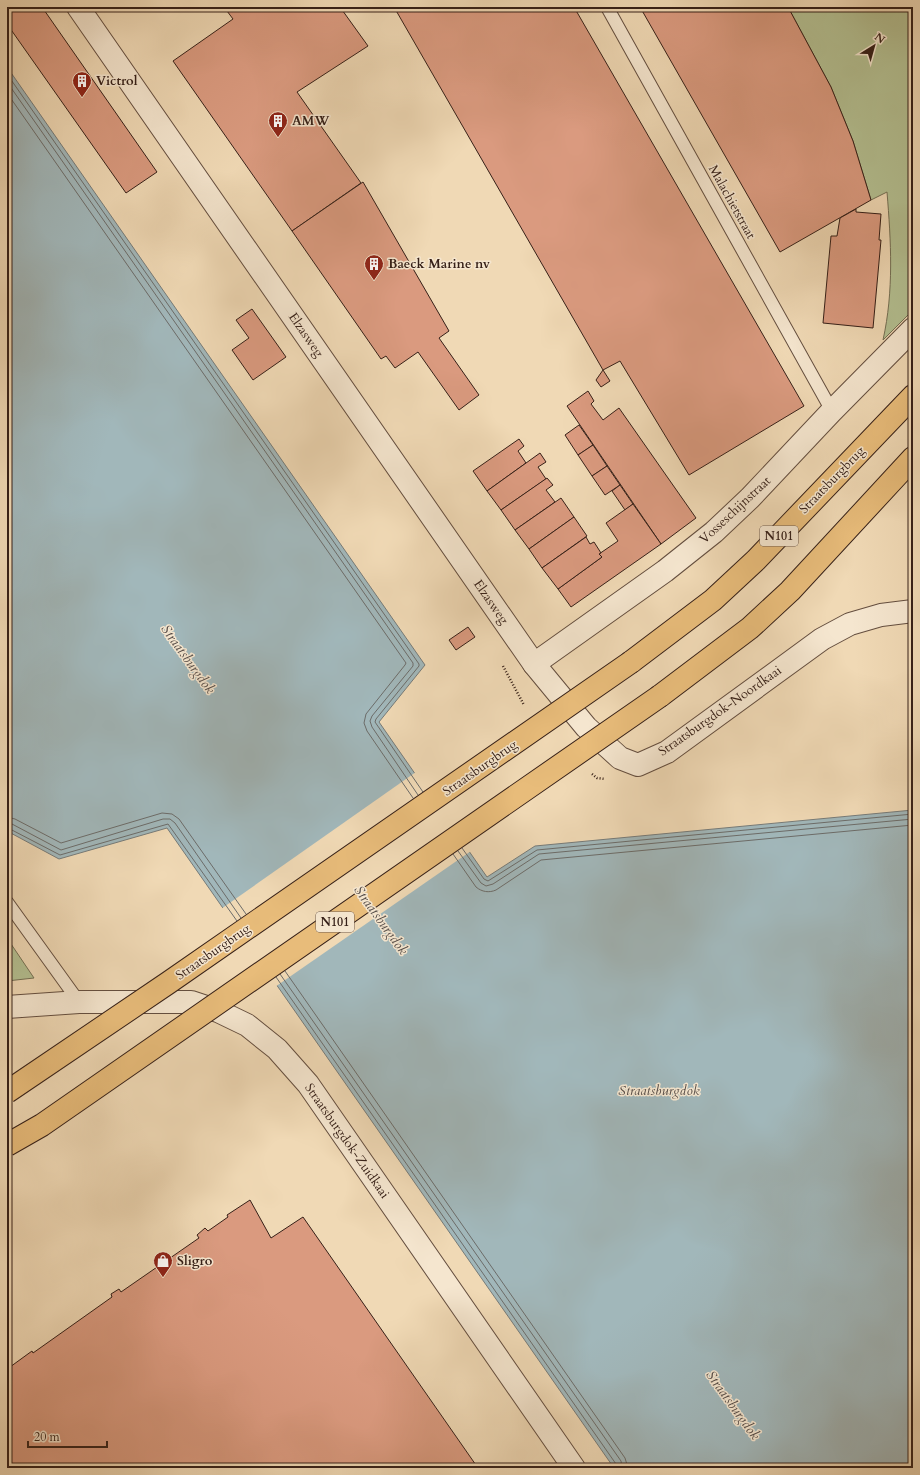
<svg xmlns="http://www.w3.org/2000/svg" width="920" height="1475" font-family="Cardo,serif">
  <style>
    .green { fill: #b4c092; stroke: #757055 }
    .water { fill: #a1b7ba; stroke: #767b79 }
    .pier { fill: #f0d9b5 }
    .lines { fill: none; stroke-linecap: round; stroke-linejoin: round }
    .shore { stroke: #6c6c69; stroke-width: 1 }
    .building { fill: #da9a7f; stroke: #362018 }
    .lane-casing { stroke: #644e3f; stroke-width: 14 }
    .street-casing { stroke: #644e3f; stroke-width: 24 }
    .primary-casing { stroke: #362018; stroke-width: 24 }
    .path { stroke: #362018; stroke-width: 2.5; stroke-dasharray: 1 2; stroke-linecap: butt }
    .lane { stroke: #f5e6cf; stroke-width: 12 }
    .street { stroke: #f5e6cf; stroke-width: 22 }
    .primary { stroke: #e8bc7a; stroke-width: 22 }
    .primary-bridge-casing { stroke: #362018; stroke-width: 24; stroke-linecap: butt }
    .primary-bridge { stroke: #e8bc7a; stroke-width: 22 }
    .labels { text-anchor: middle; dominant-baseline: central; stroke-width: 3; stroke-linejoin: round; paint-order: stroke }
    .shield { fill: #f5e6cf; stroke: #6f5b4f; stroke-width: 1 }
    .shield-label { font-size: 12px; font-weight: bold; fill: #362018 }
    .poi-label { font-size: 13px; font-weight: bold; fill: #362018; stroke: #f5e6cf; text-anchor: start }
    .street-label { font-size: 13px; fill: #362018; stroke: #f5e6cf }
    .water-label { font-size: 14px; font-style: italic; fill: #564d49; stroke: #f5e6cf }
  </style>
  <rect width="100%" height="100%" fill="#f0d9b5"/>
  <filter id="stains"><feTurbulence type="fractalNoise" baseFrequency=".005" numOctaves="4"/><feColorMatrix values="0 0 0 0 .2 0 0 0 0 .09 0 0 0 0 .02 0 0 0 .5 -.17"/></filter>
  <radialGradient id="worn" r=".72"><stop offset=".6" stop-color="#630" stop-opacity="0"/><stop offset="1" stop-color="#630" stop-opacity=".3"/></radialGradient>
  <g class="green">
    <path d="M788,7H913V310L883,340C894,291 891,241 887,192L871,200L853,141L831,87Z"/>
    <polygon points="7,938 34,978 7,981"/>
  </g>
  <polygon class="water" points="7,67 425,665 379,722 487,877 535,846 913,810 913,1468 614,1468 167,828 59,859 7,831"/>
  <polygon class="pier" points="416,772 471,851 275,987 221,909"/>
  <g class="lines">
    <g class="shore">
      <polyline points="7,74 419,664 419,666 376,719 375,722 423,792"/>
      <polyline points="7,82 413,663 413,666 372,716 370,721 372,727 418,795"/>
      <polyline points="7,93 406,663 405,665 366,714 364,723 367,731 413,798"/>
      <polyline points="7,817 15,819 61,843 162,813 172,814 179,819 246,914"/>
      <polyline points="7,823 12,824 61,850 163,819 170,819 175,823 241,918"/>
      <polyline points="7,828 10,829 60,855 168,824 237,921"/>
      <polyline points="462,848 484,879 488,881 537,850 913,814"/>
      <polyline points="458,851 481,883 486,886 493,884 539,854 913,819"/>
      <path d="M453,854L476,887C482,892 489,893 496,890L541,860L913,825"/>
      <polyline points="285,971 625,1458 628,1468"/>
      <polyline points="280,974 621,1461 622,1468"/>
      <polyline points="276,977 616,1464 617,1468"/>
    </g>
  </g>
  <g class="building">
    <polygon points="7,7 42,7 157,172 126,193 7,24"/>
    <polygon points="224,7 340,7 368,46 297,92 361,183 292,231 173,61 233,19"/>
    <polygon points="394,7 574,7 804,406 689,475 620,361 603,370"/>
    <polygon points="640,7 788,7 831,87 853,141 871,200 780,252"/>
    <polygon points="363,182 449,331 439,338 479,395 459,410 418,352 395,368 386,356 381,359 292,231"/>
    <polygon points="856,209 856,212 881,214 879,240 881,240 873,328 823,323 831,236 837,236 840,218"/>
    <polygon points="252,309 286,357 253,380 232,350 249,338 236,320"/>
    <polygon points="603,370 610,381 601,387 596,380"/>
    <polygon points="588,391 594,401 591,404 603,420 619,408 696,518 661,544 567,406"/>
    <polygon points="579,425 593,445 578,455 565,435"/>
    <polygon points="519,439 524,446 518,451 526,463 487,491 473,471"/>
    <polygon points="593,445 607,466 592,476 578,455"/>
    <polygon points="540,453 546,462 538,467 546,479 501,510 487,491"/>
    <polygon points="607,466 620,485 605,495 592,476"/>
    <polygon points="547,478 553,485 546,490 555,502 515,530 501,510"/>
    <polygon points="620,485 633,504 625,510 612,491"/>
    <polygon points="561,498 574,517 529,549 515,530"/>
    <polygon points="633,504 661,544 571,607 558,589 602,557 599,554 618,541 606,523"/>
    <polygon points="574,517 587,536 542,568 529,549"/>
    <polygon points="586,537 590,544 594,542 601,553 599,554 602,557 558,589 542,568"/>
    <polygon points="468,627 475,637 456,650 449,640"/>
    <polygon points="250,1200 271,1238 303,1217 478,1468 7,1468 7,1363 10,1367 32,1351 33,1353 112,1297 111,1294 119,1289 121,1292 199,1238 197,1235 205,1228 208,1231 228,1217 227,1215"/>
  </g>
  <g class="lines">
    <g class="lane-casing">
      <g id="lane">
        <polyline points="607,7 832,411"/>
        <polyline points="7,902 79,1002"/>
      </g>
    </g>
    <g class="street-casing">
      <g id="street">
        <polyline points="78,7 534,664 586,727 620,758 638,765 667,752 822,639 850,624 881,615 913,611"/>
        <polyline points="534,664 665,571 714,532 750,498 832,411 913,329"/>
        <polyline points="7,1007 79,1002 191,1002 218,1011 247,1025 277,1049 308,1084 574,1468"/>
      </g>
    </g>
    <g class="primary-casing">
      <g id="primary">
        <polyline points="631,662 713,600 756,560 913,396"/>
        <polyline points="660,696 750,628 790,591 913,458"/>
      </g>
    </g>
    <g class="path">
      <polyline points="503,666 524,705"/>
      <polyline points="592,774 597,778 605,779"/>
    </g>
    <use href="#lane" class="lane"/>
    <use href="#street" class="street"/>
    <use href="#primary" class="primary"/>
    <g class="primary-bridge-casing">
      <g id="primary-bridge">
        <polyline points="7,1092 168,983 631,662"/>
        <polyline points="7,1145 42,1125 660,696"/>
      </g>
    </g>
    <use href="#primary-bridge" class="primary-bridge"/>
  </g>
  <defs>
    <g id="building-pin" transform="scale(1)"><path d="M0 17L-7.5 6A9.5 9.5 0 1 1 7.5 6Z" fill="#8f2418" stroke="#f5e6cf"/><path d="M-4-6H4V6H1V3H-1V6H-4ZM-2.5-4.3h1.7v1.8h-1.7ZM.8-4.3h1.7v1.8H.8ZM-2.5-1h1.7V.8h-1.7ZM.8-1h1.7V.8H.8Z" fill="#fff"/></g>
    <g id="shop-pin" transform="scale(1)"><path d="M0 17L-7.5 6A9.5 9.5 0 1 1 7.5 6Z" fill="#8f2418" stroke="#f5e6cf"/><path d="M-5-2.5h2.3a2.7 3.5 0 0 1 5.4 0H5L5.5 6h-11ZM-1.5-2.5h3a1.5 2.3 0 0 0-3 0Z" fill="#fff"/></g>
  </defs>
  <g fill-rule="evenodd">
    <use href="#building-pin" x="82" y="81"/>
    <use href="#building-pin" x="278" y="121"/>
    <use href="#building-pin" x="374" y="264"/>
    <use href="#shop-pin" x="163" y="1261"/>
  </g>
  <g class="labels">
    <g class="shield">
      <rect x="760" y="526" width="38" height="20" rx="3"/>
      <rect x="316" y="912" width="38" height="20" rx="3"/>
    </g>
    <g class="shield-label">
      <text x="779" y="536">N101</text>
      <text x="335" y="922">N101</text>
    </g>
    <g class="poi-label">
      <text x="96" y="81">Victrol</text>
      <text x="292" y="121">AMW</text>
      <text x="388" y="264">Baeck Marine nv</text>
      <text x="177" y="1261">Sligro</text>
    </g>
    <g class="street-label">
      <text transform="translate(732 202) rotate(61)">Malachietstraat</text>
      <text transform="translate(306 335) rotate(55)">Elzasweg</text>
      <text transform="translate(832 480) rotate(-46)">Straatsburgbrug</text>
      <text transform="translate(735 510) rotate(-43)">Vosseschijnstraat</text>
      <text transform="translate(491 602) rotate(55)">Elzasweg</text>
      <text transform="translate(720 711) rotate(-35)">Straatsburgdok-Noordkaai</text>
      <text transform="translate(480 768) rotate(-35)">Straatsburgbrug</text>
      <text transform="translate(213 952) rotate(-35)">Straatsburgbrug</text>
      <text transform="translate(347 1141) rotate(55)">Straatsburgdok-Zuidkaai</text>
    </g>
    <g class="water-label">
      <text transform="translate(188 659) rotate(54)">Straatsburgdok</text>
      <text transform="translate(381 920) rotate(54)">Straatsburgdok</text>
      <text x="659" y="1090">Straatsburgdok</text>
      <text transform="translate(733 1405) rotate(54)">Straatsburgdok</text>
    </g>
  </g>
  <rect width="920" height="1475" fill="none" stroke="#f0d9b5" stroke-width="24"/>
  <rect x="8" y="8" width="904" height="1459" fill="none" stroke="#362018" stroke-width="2"/>
  <rect x="12" y="12" width="896" height="1451" fill="none" stroke="#362018"/>
  <g transform="translate(874 46) rotate(37)" stroke="#f5e6cf" stroke-width="3" paint-order="stroke">
  <path d="M0-3L7 15L0 10L-7 15Z" fill="#362018"/>
  <text y="-6" font-size="11" font-weight="bold" text-anchor="middle" fill="#362018">N</text>
  </g>
  <path d="M28 1441v6h79v-6" fill="none" stroke="#362018" stroke-width="2"/>
  <text x="34" y="1441" font-size="12" fill="#362018" stroke="#f5e6cf" stroke-width="3" paint-order="stroke">20 m</text>
  <rect width="100%" height="100%" filter="url(#stains)"/>
  <rect width="100%" height="100%" fill="url(#worn)"/>
</svg>
